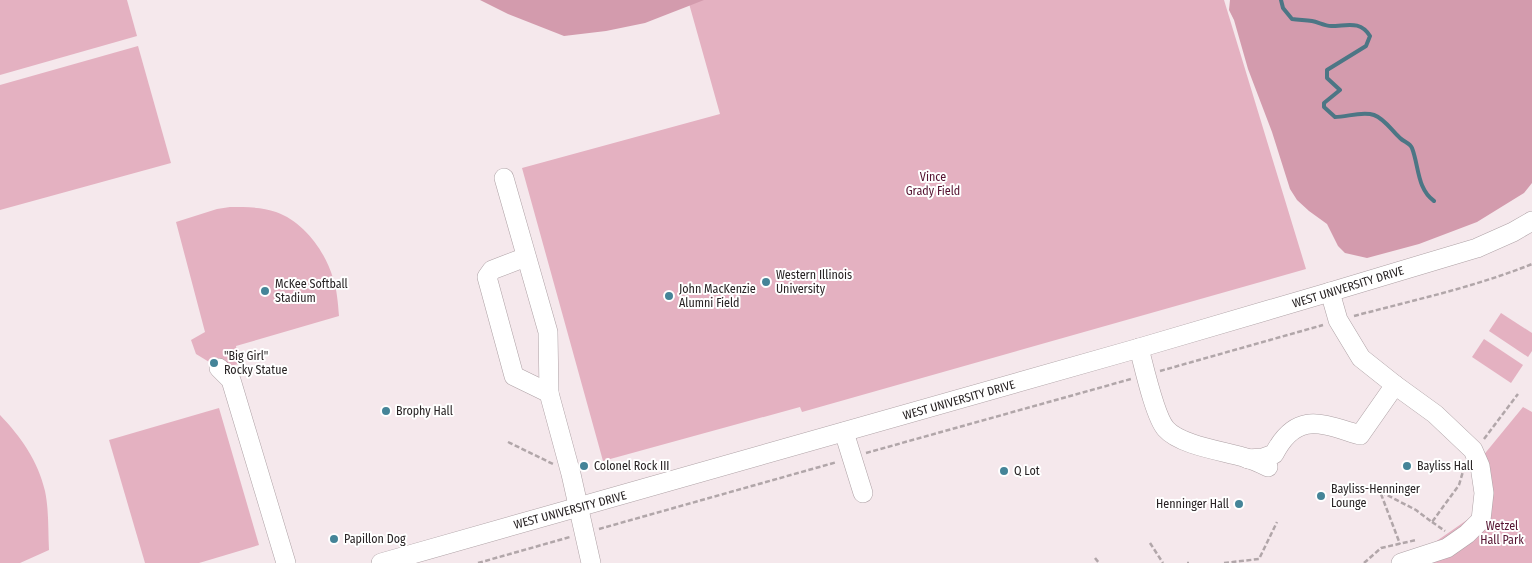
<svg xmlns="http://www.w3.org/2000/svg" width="1532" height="563" font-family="'Fira Sans Condensed',sans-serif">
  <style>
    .green { fill: #e4b1c1 }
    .forest { fill: #d39bad }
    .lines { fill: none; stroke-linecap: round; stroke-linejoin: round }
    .stream { stroke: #4c7685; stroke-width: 4 }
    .minor-casing { stroke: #aea1a5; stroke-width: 20 }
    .path { stroke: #b1a6a9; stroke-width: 2.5; stroke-dasharray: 5 2.5; stroke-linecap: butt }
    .minor { stroke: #fff; stroke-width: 19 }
    .poi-dot { fill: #448498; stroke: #fff; stroke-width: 2 }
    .labels { text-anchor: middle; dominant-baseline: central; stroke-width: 4; stroke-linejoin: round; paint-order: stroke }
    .park-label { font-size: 12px; fill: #551331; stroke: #fff }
    .poi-label { font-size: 12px; fill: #282324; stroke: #fff; text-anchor: start }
    .street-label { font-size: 12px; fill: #282324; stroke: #fff }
  </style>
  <rect width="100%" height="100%" fill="#f5e8ec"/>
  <g class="green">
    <polygon points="0,0 127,0 137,36 0,75"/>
    <polygon points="688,0 1224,0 1306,269 802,412 800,407 603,461 522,168 720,114"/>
    <polygon points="138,46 171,163 0,210 0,85"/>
    <path d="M230,207C245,207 262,207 276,212C304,222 325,251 333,278C337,290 338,303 339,316L236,346L239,364L219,368L196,354L191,340L205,332L176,222L217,209Z"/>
    <polygon points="1501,313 1532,333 1532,351 1528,357 1489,331"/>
    <polygon points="1484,339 1523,365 1511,383 1472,357"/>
    <polygon points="1523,407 1532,412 1532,563 1405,563 1487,506 1482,457"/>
    <polygon points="219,408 259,545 199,563 145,563 109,440"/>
    <path d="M0,415C21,437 38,461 45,491C49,510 48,531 49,550L20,563H0Z"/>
  </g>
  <g class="forest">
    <polygon points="480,0 704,0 645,23 606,31 564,36 508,14"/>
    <polygon points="1230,0 1532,0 1532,183 1524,193 1477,222 1419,244 1367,258 1345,253 1338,246 1327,224 1309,211 1297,200 1290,189 1272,132 1248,69 1234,20 1229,10"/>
  </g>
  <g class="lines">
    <path class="stream" d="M1281,0L1283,8L1292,19C1299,20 1305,20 1312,21C1318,22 1325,26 1331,26C1347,26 1360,20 1370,36L1366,46L1327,70V78L1340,90L1324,103V107L1335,117C1347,117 1362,111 1374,115C1385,119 1392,131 1400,138C1404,142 1410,143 1412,148C1419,166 1417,189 1434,201"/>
    <g class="minor-casing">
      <g id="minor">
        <polyline points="504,178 548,332 549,393 571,474 591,563"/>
        <polyline points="526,257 492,270 487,277 514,376 549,393"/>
        <polyline points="1330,292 1338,320 1361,358 1395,385 1435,414 1473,450 1480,466 1484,493 1481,520 1467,534 1447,548 1401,563"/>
        <path d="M1139,348C1144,367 1155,417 1166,429C1180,445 1223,451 1243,457C1251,459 1260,463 1268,467"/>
        <polyline points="219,368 231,380 286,563"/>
        <polyline points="844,432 863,493"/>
        <path d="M1248,459L1263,458L1274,454C1297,410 1322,424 1360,435L1395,385"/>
        <polyline points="381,563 1139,348 1330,292 1477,248 1513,232 1532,221"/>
      </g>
    </g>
    <g class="path">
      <path d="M1354,316C1414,300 1475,287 1532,264"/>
      <polyline points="1160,371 1323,325"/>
      <polyline points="1484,439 1518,394"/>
      <polyline points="508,442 553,464"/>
      <polyline points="866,453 1131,379"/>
      <polyline points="1381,492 1416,510 1432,522 1459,485 1464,468"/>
      <polyline points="1381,494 1400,544"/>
      <polyline points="1432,522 1445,531"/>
      <polyline points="599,529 837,462"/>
      <polyline points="1150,543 1163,563"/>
      <polyline points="1095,558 1099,563"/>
      <polyline points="478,563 570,537"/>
      <polyline points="1187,563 1189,563"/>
      <polyline points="1224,563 1259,559 1277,522"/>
      <polyline points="1364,563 1381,548 1416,540"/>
    </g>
    <use href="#minor" class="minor"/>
  </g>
  <g class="poi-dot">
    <circle cx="766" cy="282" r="5"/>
    <circle cx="265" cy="291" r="5"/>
    <circle cx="669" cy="296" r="5"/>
    <circle cx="214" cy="363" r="5"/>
    <circle cx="386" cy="411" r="5"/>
    <circle cx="584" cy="466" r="5"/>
    <circle cx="1407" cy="466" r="5"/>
    <circle cx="1004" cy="471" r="5"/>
    <circle cx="1321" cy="496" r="5"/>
    <circle cx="1239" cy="504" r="5"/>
    <circle cx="334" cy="539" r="5"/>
  </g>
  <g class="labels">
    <g class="park-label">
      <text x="933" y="177">Vince<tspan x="933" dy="14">Grady Field</tspan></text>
      <text x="1502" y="526">Wetzel<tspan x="1502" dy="14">Hall Park</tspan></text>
    </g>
    <g class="poi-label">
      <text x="776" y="275">Western Illinois<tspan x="776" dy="14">University</tspan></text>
      <text x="275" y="284">McKee Softball<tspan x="275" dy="14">Stadium</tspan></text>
      <text x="679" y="289">John MacKenzie<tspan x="679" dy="14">Alumni Field</tspan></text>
      <text x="224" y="356">"Big Girl"<tspan x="224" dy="14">Rocky Statue</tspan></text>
      <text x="396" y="411">Brophy Hall</text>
      <text x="594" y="466">Colonel Rock III</text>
      <text x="1417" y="466">Bayliss Hall</text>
      <text x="1014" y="471">Q Lot</text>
      <text x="1331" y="489">Bayliss-Henninger<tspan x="1331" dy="14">Lounge</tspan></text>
      <text x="1229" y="504" text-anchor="end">Henninger Hall</text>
      <text x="344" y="539">Papillon Dog</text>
    </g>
    <g class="street-label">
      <text transform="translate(1348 287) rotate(-17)">WEST UNIVERSITY DRIVE</text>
      <text transform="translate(959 400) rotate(-16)">WEST UNIVERSITY DRIVE</text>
      <text transform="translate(570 510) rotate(-15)">WEST UNIVERSITY DRIVE</text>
    </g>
  </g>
</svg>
